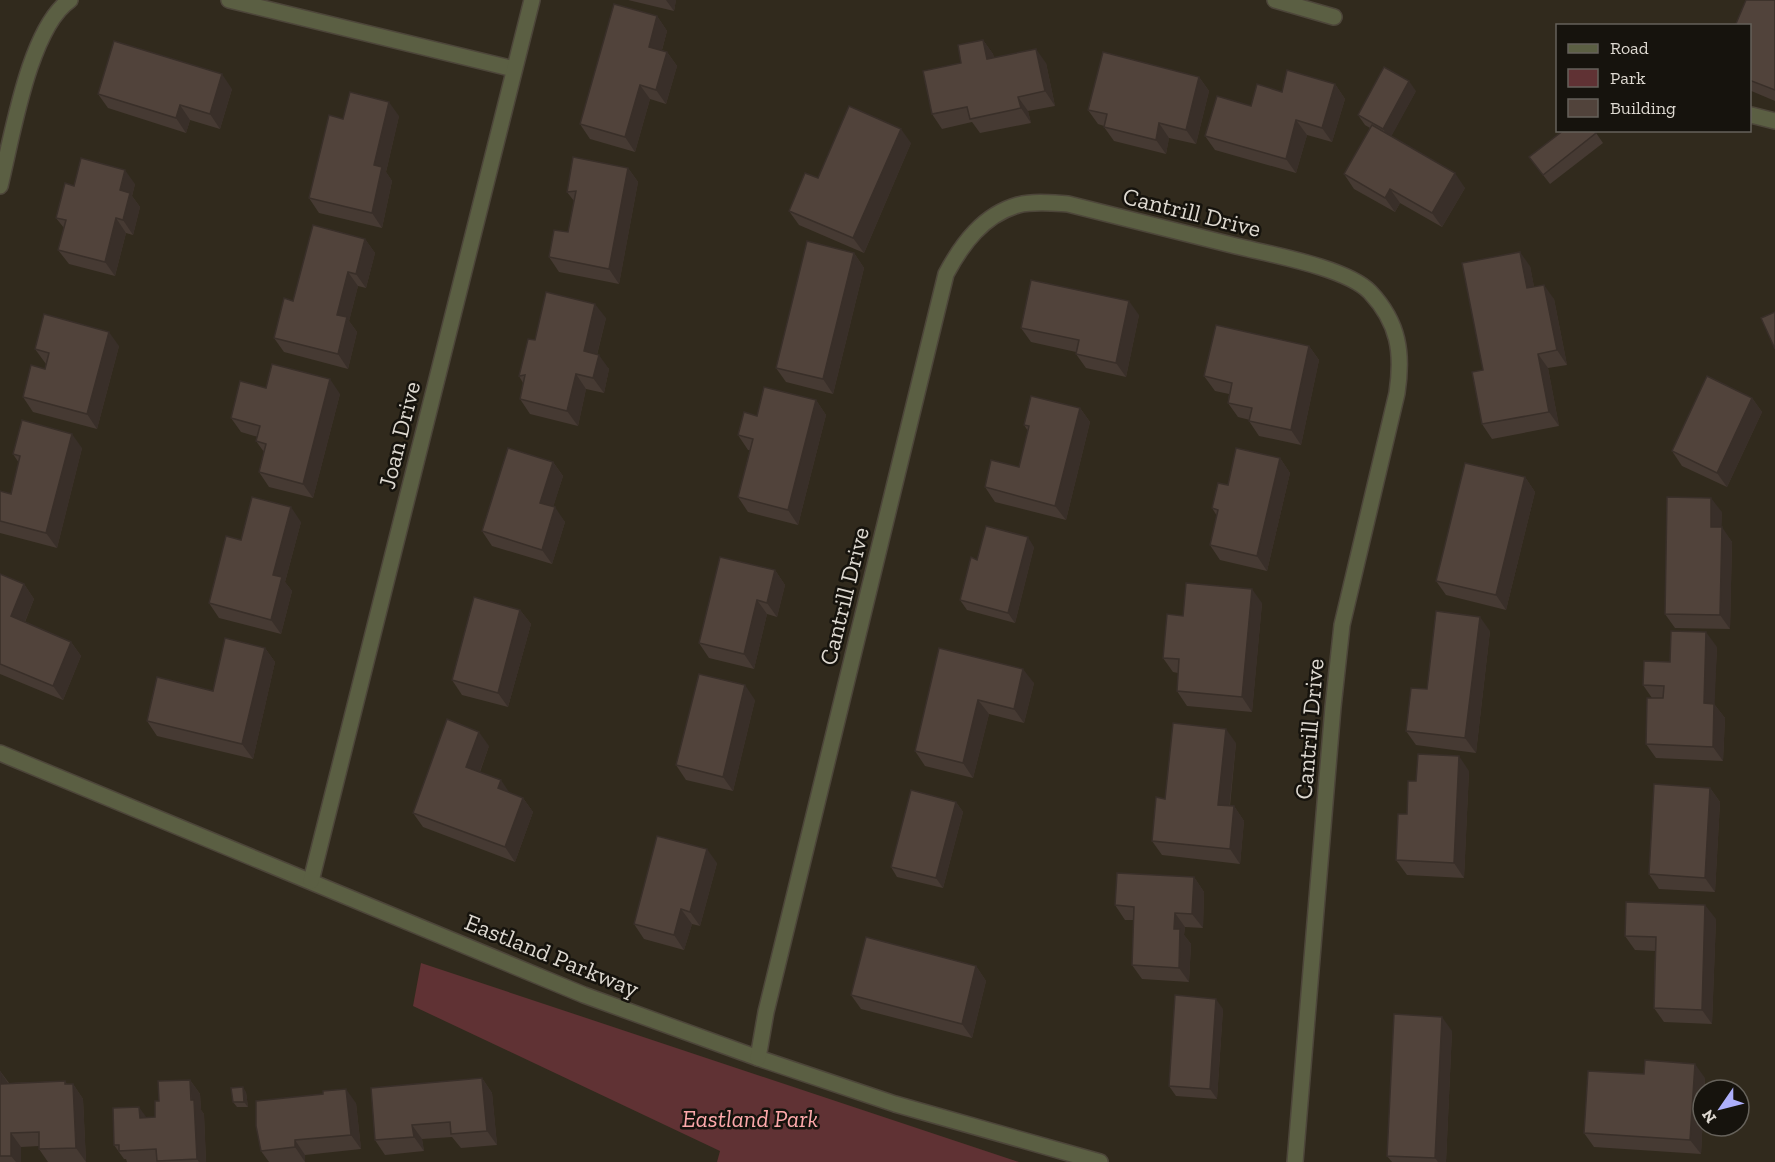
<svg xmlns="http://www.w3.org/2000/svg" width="1775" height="1162" font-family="'Zilla Slab',serif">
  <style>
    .green { fill: #603234 }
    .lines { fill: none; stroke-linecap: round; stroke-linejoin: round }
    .minor-casing { stroke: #4d463a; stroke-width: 18 }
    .minor { stroke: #5b5f43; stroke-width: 15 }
    .wall { fill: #463a33 }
    .shaded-wall { fill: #392f29 }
    .building { fill: #51433b; stroke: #392f29; stroke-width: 1.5 }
    .labels { text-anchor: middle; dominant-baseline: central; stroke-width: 5; stroke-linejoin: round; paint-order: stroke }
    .street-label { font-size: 24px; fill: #ddd8d0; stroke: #16130d }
    .park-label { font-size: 24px; font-style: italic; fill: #fca8aa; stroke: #16130d }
  </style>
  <rect width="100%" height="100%" fill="#312a1d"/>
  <polygon class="green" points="421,963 1019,1162 717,1162 720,1151 413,1006"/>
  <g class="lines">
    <g class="minor-casing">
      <g id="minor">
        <polyline points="229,0 514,69"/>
        <polyline points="1275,0 1334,17"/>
        <polyline points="1751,115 1775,121"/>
        <path d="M0,186C12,138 29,28 70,0"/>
        <polyline points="0,753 584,995 758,1058 895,1104 1100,1162"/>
        <polyline points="311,881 532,0"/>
        <path d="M758,1058L766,1012L946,274C962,244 983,215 1018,205C1034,201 1052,203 1068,204C1123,218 1178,232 1232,245C1267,254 1346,267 1370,292C1399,323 1403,353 1397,393L1342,625L1333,707L1295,1162"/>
      </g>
    </g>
    <use href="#minor" class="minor"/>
  </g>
  <g class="wall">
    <polygon points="628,0 676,0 674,11"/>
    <polygon points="1775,0 1775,101 1749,90 1749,26"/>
    <polygon points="657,16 667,31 662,50 667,52 677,66 666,104 650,99 635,152 590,139 580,124"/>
    <polygon points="983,40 993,54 994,58 1046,63 1055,106 1028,111 1031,123 980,133 972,122 942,129 932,114 961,63"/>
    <polygon points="1199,77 1209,91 1196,144 1169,138 1166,154 1114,141 1104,127 1104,126 1098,124 1088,110"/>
    <polygon points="1335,84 1345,99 1332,142 1307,135 1296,173 1215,150 1205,136 1251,106 1282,92"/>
    <polygon points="232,89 220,129 190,120 186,133 108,108 98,94"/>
    <polygon points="1416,91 1391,136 1465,188 1442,227 1400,203 1395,212 1354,189 1344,174 1370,128 1365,125 1358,115"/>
    <polygon points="399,116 386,172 392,181 382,228 319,213 309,198 343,119"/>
    <polygon points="1594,130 1603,143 1550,184 1529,157"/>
    <polygon points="911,143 864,253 799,225 789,211 818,178"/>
    <polygon points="628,168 638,182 619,284 559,272 549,257 568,232 574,201 567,192"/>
    <polygon points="135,184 132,196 140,207 133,235 126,233 115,276 69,264 58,250 64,228 56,218 74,186"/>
    <polygon points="365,239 375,253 366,288 358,286 349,321 357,332 348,369 284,352 274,338 293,301"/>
    <polygon points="854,253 864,268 833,394 786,382 776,368"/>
    <polygon points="1530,266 1534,287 1554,299 1567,365 1548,368 1559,426 1492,439 1482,424 1483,370"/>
    <polygon points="1139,315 1126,377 1086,368 1076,354 1076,352 1031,342 1021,328"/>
    <polygon points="606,318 597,355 609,369 604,393 586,389 578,426 530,414 520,399 523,383 519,376 535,340"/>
    <polygon points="119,346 97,429 33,412 23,397 45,369 46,364 35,349"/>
    <polygon points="1309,346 1319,360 1301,445 1259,436 1249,421 1250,420 1238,417 1228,403 1229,394 1215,391 1204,376"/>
    <polygon points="266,388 340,394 313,498 269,487 259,472 264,452 256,441 258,437 241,432 231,418"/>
    <polygon points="1752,398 1762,412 1727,487 1682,466 1672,451"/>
    <polygon points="816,400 826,415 798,525 748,512 738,497 750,450 748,450 738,435"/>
    <polygon points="1080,408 1090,422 1066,520 995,502 985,487 1019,467 1028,431 1024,425"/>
    <polygon points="82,448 57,548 0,533 0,491 11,494 19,463 13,454"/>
    <polygon points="1280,458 1290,473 1267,571 1220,560 1210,545 1217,516 1212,508 1228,485"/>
    <polygon points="553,462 563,476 553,507 565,522 552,564 492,546 482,531"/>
    <polygon points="1525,477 1535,492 1506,610 1446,595 1436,581"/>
    <polygon points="1722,512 1721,527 1732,542 1730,629 1675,628 1665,614"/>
    <polygon points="301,522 285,582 292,591 281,634 219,618 209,603 241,540"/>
    <polygon points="1034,547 1015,623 967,610 960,600 977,560"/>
    <polygon points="775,570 785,585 777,617 767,614 754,669 709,658 699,643"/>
    <polygon points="0,574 24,584 34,599 25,622 71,642 81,656 63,700 0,674"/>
    <polygon points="1262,603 1252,712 1187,706 1177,691 1178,673 1173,672 1163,658 1183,616"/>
    <polygon points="520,610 531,624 508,707 462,695 452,680"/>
    <polygon points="1490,631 1476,753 1416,745 1406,731 1427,689"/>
    <polygon points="1717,647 1714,704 1725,718 1723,761 1656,758 1646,744 1652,698 1643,685 1670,662"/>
    <polygon points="265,648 275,662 253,759 157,736 147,721 213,691"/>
    <polygon points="939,648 1034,683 1024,723 989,714 973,778 925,766 915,751"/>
    <polygon points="755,700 733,791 686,780 676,765"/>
    <polygon points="1236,743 1230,806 1234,806 1244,821 1240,864 1162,855 1152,841 1165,799"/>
    <polygon points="489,746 480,772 510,793 523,798 533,812 515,862 423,827 413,813"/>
    <polygon points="1469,771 1464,878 1407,875 1396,860 1407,814 1416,781"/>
    <polygon points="1710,788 1720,802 1715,892 1659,889 1649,874"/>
    <polygon points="956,802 963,812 943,888 897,877 891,867"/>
    <polygon points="717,863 700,926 692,924 684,950 644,939 634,924"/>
    <polygon points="1194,877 1204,892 1203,928 1185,927 1184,935 1191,944 1189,982 1142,979 1132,965 1134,920 1125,920 1115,905"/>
    <polygon points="1716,919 1712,1024 1664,1022 1654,1008 1655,951 1635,950 1625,936"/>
    <polygon points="976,966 986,981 972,1038 861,1009 851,995"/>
    <polygon points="1223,1009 1217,1099 1176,1096 1169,1086"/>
    <polygon points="1452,1031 1446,1162 1392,1162 1387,1156"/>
    <polygon points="0,1071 9,1083 65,1081 67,1084 73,1084 83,1099 86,1162 48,1162 39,1149 39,1146 21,1147 21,1162 0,1162"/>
    <polygon points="482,1078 492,1093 497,1145 461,1148 452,1137 422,1139 424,1151 385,1155 375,1140"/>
    <polygon points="1705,1078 1701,1154 1594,1147 1584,1133"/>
    <polygon points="190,1080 200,1094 201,1110 204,1114 206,1162 127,1162 126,1159 124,1159 114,1145 147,1118 155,1117 159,1101"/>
    <polygon points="246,1092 248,1107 237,1107 233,1102"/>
    <polygon points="356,1103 361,1149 305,1155 305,1162 269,1162 261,1151"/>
  </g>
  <g class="shaded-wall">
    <polygon points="666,0 676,0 674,11"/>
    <polygon points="657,16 667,31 659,61 649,47"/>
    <polygon points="983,40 993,54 997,73 987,59"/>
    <polygon points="1036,49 1046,63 1055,106 1045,91"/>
    <polygon points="667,52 677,66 666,104 656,90"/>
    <polygon points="222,74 232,89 220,129 210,114"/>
    <polygon points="1199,77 1209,91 1196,144 1186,130"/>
    <polygon points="1409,81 1416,91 1390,139 1383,129"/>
    <polygon points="1335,84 1345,99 1332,142 1322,128"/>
    <polygon points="640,85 650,99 635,152 625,137"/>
    <polygon points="1018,97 1028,111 1031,123 1021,108"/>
    <polygon points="389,102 399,116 386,172 392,181 382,228 372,213 374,165"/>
    <polygon points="180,105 190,120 186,133 176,118"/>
    <polygon points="1296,120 1307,135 1296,173 1286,159"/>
    <polygon points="1159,123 1169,138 1166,154 1156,140"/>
    <polygon points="901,129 911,143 864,253 853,238"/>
    <polygon points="628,168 638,182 619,284 609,269"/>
    <polygon points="125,170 135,184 132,196 140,207 133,235 123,220 120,190"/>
    <polygon points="1455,173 1465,188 1442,227 1432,213"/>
    <polygon points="1390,189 1400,203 1395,212 1385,198"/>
    <polygon points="116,218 126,233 115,276 105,262"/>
    <polygon points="365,239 375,253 366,288 356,274"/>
    <polygon points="1520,252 1530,266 1537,302 1527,288"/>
    <polygon points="854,253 864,268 833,394 823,379"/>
    <polygon points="348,272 358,286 349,321 357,332 348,369 338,354 337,315"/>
    <polygon points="1544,285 1554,299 1567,365 1557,350"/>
    <polygon points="1129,301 1139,315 1126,377 1116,363"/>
    <polygon points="595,304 606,318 594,366 584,351"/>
    <polygon points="109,332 119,346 97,429 87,414"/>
    <polygon points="1309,346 1319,360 1301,445 1291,430"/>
    <polygon points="1538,354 1548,368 1559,426 1549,412"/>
    <polygon points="599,355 609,369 604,393 593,378"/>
    <polygon points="576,374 586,389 578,426 567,411"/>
    <polygon points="330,379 340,394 313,498 303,484"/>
    <polygon points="1752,398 1762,412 1727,487 1717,473"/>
    <polygon points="816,400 826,415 798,525 788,510"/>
    <polygon points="1080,408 1090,422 1066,520 1055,506"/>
    <polygon points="72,434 82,448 57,548 46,533"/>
    <polygon points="1280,458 1290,473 1267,571 1257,556"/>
    <polygon points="553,462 563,476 550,517 540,503"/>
    <polygon points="1525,477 1535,492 1506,610 1496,595"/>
    <polygon points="1711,498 1722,512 1721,542 1711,527"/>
    <polygon points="291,507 301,522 285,582 292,591 281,634 271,620 273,575"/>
    <polygon points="555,507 565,522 552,564 542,550"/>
    <polygon points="1722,527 1732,542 1730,629 1720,615"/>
    <polygon points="1028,537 1034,547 1015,623 1008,613"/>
    <polygon points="775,570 785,585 777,617 767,603"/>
    <polygon points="24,584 34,599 21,631 11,616"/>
    <polygon points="1252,589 1262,603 1252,712 1242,697"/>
    <polygon points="757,600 767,614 754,669 744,654"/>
    <polygon points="520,610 531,624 508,707 498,693"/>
    <polygon points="1480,617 1490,631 1476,753 1465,738"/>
    <polygon points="1706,632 1717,647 1714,718 1704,703"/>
    <polygon points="71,642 81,656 63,700 53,686"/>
    <polygon points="265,648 275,662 253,759 242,744"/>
    <polygon points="1023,669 1034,683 1024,723 1014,709"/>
    <polygon points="745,685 755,700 733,791 723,777"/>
    <polygon points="978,700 989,714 973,778 963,763"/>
    <polygon points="1714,704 1725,718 1723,761 1713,747"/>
    <polygon points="1226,729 1236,743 1228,819 1218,805"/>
    <polygon points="479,732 489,746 476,782 466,767"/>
    <polygon points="1459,756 1469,771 1464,878 1454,863"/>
    <polygon points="501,780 511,795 498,788"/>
    <polygon points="1710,788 1720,802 1715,892 1705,878"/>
    <polygon points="523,798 533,812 515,862 505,847"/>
    <polygon points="956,802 963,812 943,888 936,878"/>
    <polygon points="1234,806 1244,821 1240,864 1230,849"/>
    <polygon points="707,849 717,863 700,926 690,912"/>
    <polygon points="1194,877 1204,892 1203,928 1192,914"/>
    <polygon points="1705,905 1716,919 1712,1024 1702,1010"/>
    <polygon points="681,909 692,924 684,950 674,935"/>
    <polygon points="1175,913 1185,927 1184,935 1191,944 1189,982 1179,968 1174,929"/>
    <polygon points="976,966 986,981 972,1038 962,1024"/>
    <polygon points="1216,999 1223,1009 1217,1099 1210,1089"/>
    <polygon points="1442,1017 1452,1031 1446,1162 1438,1162 1435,1158"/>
    <polygon points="1695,1064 1705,1078 1704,1090 1703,1090 1703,1115 1701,1154 1690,1140"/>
    <polygon points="0,1071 10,1086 1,1084"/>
    <polygon points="482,1078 492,1093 497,1145 487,1131"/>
    <polygon points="190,1080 200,1094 201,1110 204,1114 206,1162 199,1162 197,1159"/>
    <polygon points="65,1081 73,1093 73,1084 83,1099 86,1162 76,1148"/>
    <polygon points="243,1087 246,1092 248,1107 244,1102"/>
    <polygon points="346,1089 356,1103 361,1149 351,1135"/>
    <polygon points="139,1107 149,1121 140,1118"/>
    <polygon points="412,1125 422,1139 424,1151 414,1137"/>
    <polygon points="11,1133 21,1147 21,1162 16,1162 11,1156"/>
    <polygon points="295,1140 305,1155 305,1162 295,1147"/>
  </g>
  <g class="building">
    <polygon points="1746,0 1775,0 1775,90 1749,80 1749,26 1735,26"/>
    <polygon points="614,4 657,16 649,47 667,52 656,90 640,85 625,137 580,124"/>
    <polygon points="983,40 987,59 1036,49 1045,91 1018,97 1021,108 970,119 967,107 932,114 923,71 961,63 958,45"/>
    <polygon points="114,41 222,74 210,114 180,105 176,118 98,94"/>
    <polygon points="1103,52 1199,77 1186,130 1159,123 1156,140 1104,127 1107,114 1088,110"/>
    <polygon points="1384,67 1409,81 1383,129 1358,115"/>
    <polygon points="1287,70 1335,84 1322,128 1296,120 1286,159 1205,136 1217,96 1251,106 1257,84 1282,92"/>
    <polygon points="350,92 389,102 374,165 382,167 372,213 309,198 329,115 343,119"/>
    <polygon points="849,106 901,129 853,238 789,211 805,173 818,178"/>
    <polygon points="1372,125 1455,173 1432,213 1390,189 1385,198 1344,174"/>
    <polygon points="1564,130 1594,130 1596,133 1543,175 1529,157"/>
    <polygon points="573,157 628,168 609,269 549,257 554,230 568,232 576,191 567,192"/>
    <polygon points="81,158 125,170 120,190 130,193 123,220 116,218 105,262 58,250 66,220 56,218 65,183 74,186"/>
    <polygon points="313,225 365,239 356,274 348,272 337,315 347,317 338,354 274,338 284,298 293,301"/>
    <polygon points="807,241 854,253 823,379 776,368"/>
    <polygon points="1520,252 1527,288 1544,285 1557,350 1538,354 1549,412 1482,424 1472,372 1483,370 1462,263"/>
    <polygon points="1031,280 1129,301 1116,363 1076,354 1079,340 1021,328"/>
    <polygon points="546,292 595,304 584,351 599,355 593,378 576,374 567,411 520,399 525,375 519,376 528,339 535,340"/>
    <polygon points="1775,312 1775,349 1761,318"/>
    <polygon points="44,314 109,332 87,414 23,397 31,365 45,369 49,353 35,349"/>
    <polygon points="1216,325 1309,346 1291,430 1249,421 1252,408 1228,403 1232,383 1204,376"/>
    <polygon points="272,364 330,379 303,484 259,472 266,444 256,441 260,426 231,418 240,381 266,388"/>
    <polygon points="1707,376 1752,398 1717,473 1672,451"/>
    <polygon points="764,387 816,400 788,510 738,497 753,439 738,435 744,412 757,416"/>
    <polygon points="1031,396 1080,408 1055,506 985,487 991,460 1019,467 1029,426 1024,425"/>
    <polygon points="22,420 72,434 46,533 0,521 0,491 11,494 20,456 13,454"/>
    <polygon points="508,448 553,462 540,503 555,507 542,550 482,531"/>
    <polygon points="1236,448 1280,458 1257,556 1210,545 1218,510 1212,508 1218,483 1228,485"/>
    <polygon points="1465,463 1525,477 1496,595 1436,581"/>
    <polygon points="252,497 291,507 273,575 282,577 271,620 209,603 226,536 241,540"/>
    <polygon points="1667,497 1711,498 1711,527 1722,527 1720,615 1665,614"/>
    <polygon points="986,526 1028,537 1008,613 960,600 971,557 977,560"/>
    <polygon points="720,557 775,570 767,603 757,600 744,654 699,643"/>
    <polygon points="0,574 24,584 11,616 71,642 53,686 0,664"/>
    <polygon points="1186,583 1252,589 1242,697 1177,691 1179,659 1163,658 1167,614 1183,616"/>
    <polygon points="474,597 520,610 498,693 452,680"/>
    <polygon points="1436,611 1480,617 1465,738 1406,731 1411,688 1427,689"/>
    <polygon points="1671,631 1706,632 1704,703 1714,704 1713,747 1646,744 1647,698 1663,698 1664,686 1643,685 1644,661 1670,662"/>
    <polygon points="225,638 265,648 242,744 147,721 157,677 213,691"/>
    <polygon points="939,648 1023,669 1014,709 978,700 963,763 915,751"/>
    <polygon points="699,674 745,685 723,777 676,765"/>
    <polygon points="447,719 479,732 466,767 501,780 498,788 523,798 505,847 413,813"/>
    <polygon points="1173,723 1226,729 1218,805 1234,806 1230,849 1152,841 1156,797 1165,799"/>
    <polygon points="1418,754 1459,756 1454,863 1396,860 1398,814 1407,814 1408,781 1416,781"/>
    <polygon points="1654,784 1710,788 1705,878 1649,874"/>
    <polygon points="911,790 956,802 936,878 891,867"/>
    <polygon points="657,836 707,849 690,912 681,909 674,935 634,924"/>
    <polygon points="1117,873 1194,877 1192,914 1175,913 1174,929 1180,929 1179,968 1132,965 1134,907 1115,905"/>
    <polygon points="1626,902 1705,905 1702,1010 1654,1008 1656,937 1625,936"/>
    <polygon points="866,937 976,966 962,1024 851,995"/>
    <polygon points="1175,995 1216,999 1210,1089 1169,1086"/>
    <polygon points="1394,1014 1442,1017 1435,1158 1387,1156"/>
    <polygon points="1645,1060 1695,1064 1690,1140 1584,1133 1588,1071 1644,1074"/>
    <polygon points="0,1072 1,1084 65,1081 65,1084 73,1084 76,1148 39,1149 39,1132 11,1133 11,1156 0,1156"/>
    <polygon points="482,1078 487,1131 451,1134 450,1122 412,1125 414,1137 375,1140 371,1088"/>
    <polygon points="190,1080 191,1100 194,1100 197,1159 157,1161 156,1149 119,1151 119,1145 114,1145 113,1108 139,1107 140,1118 155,1117 155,1101 159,1101 158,1081"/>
    <polygon points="243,1087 244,1102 233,1102 231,1088"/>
    <polygon points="346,1089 351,1135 295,1140 295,1147 261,1151 256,1126 256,1101 323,1094 323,1091"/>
  </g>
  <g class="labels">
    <g class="street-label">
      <text transform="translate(1192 212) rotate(14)">Cantrill Drive</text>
      <text transform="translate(399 435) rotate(-76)">Joan Drive</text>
      <text transform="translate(844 596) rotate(-76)">Cantrill Drive</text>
      <text transform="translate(1309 729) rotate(-85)">Cantrill Drive</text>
      <text transform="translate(552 955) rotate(22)">Eastland Parkway</text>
    </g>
    <g class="park-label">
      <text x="750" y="1118">Eastland Park</text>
    </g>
  </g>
  <rect x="1556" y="24" width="195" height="108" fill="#16130d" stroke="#66625b" stroke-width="1.5"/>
  <rect x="1568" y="44" width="30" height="9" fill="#5b5f43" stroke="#66625b" stroke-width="1.5"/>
  <text x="1610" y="54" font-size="18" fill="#ddd8d0">Road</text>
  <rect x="1568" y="69" width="30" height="18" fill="#603234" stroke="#66625b" stroke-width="1.5"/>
  <text x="1610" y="84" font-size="18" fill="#ddd8d0">Park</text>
  <rect x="1568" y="99" width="30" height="18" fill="#51433b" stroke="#66625b" stroke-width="1.5"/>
  <text x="1610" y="114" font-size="18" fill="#ddd8d0">Building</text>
  <g transform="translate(1721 1108) rotate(235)"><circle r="28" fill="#16130d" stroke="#66625b" stroke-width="1.5"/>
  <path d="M0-4.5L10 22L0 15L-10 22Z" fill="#adaffb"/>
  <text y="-9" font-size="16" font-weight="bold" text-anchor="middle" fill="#ddd8d0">N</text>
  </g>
</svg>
